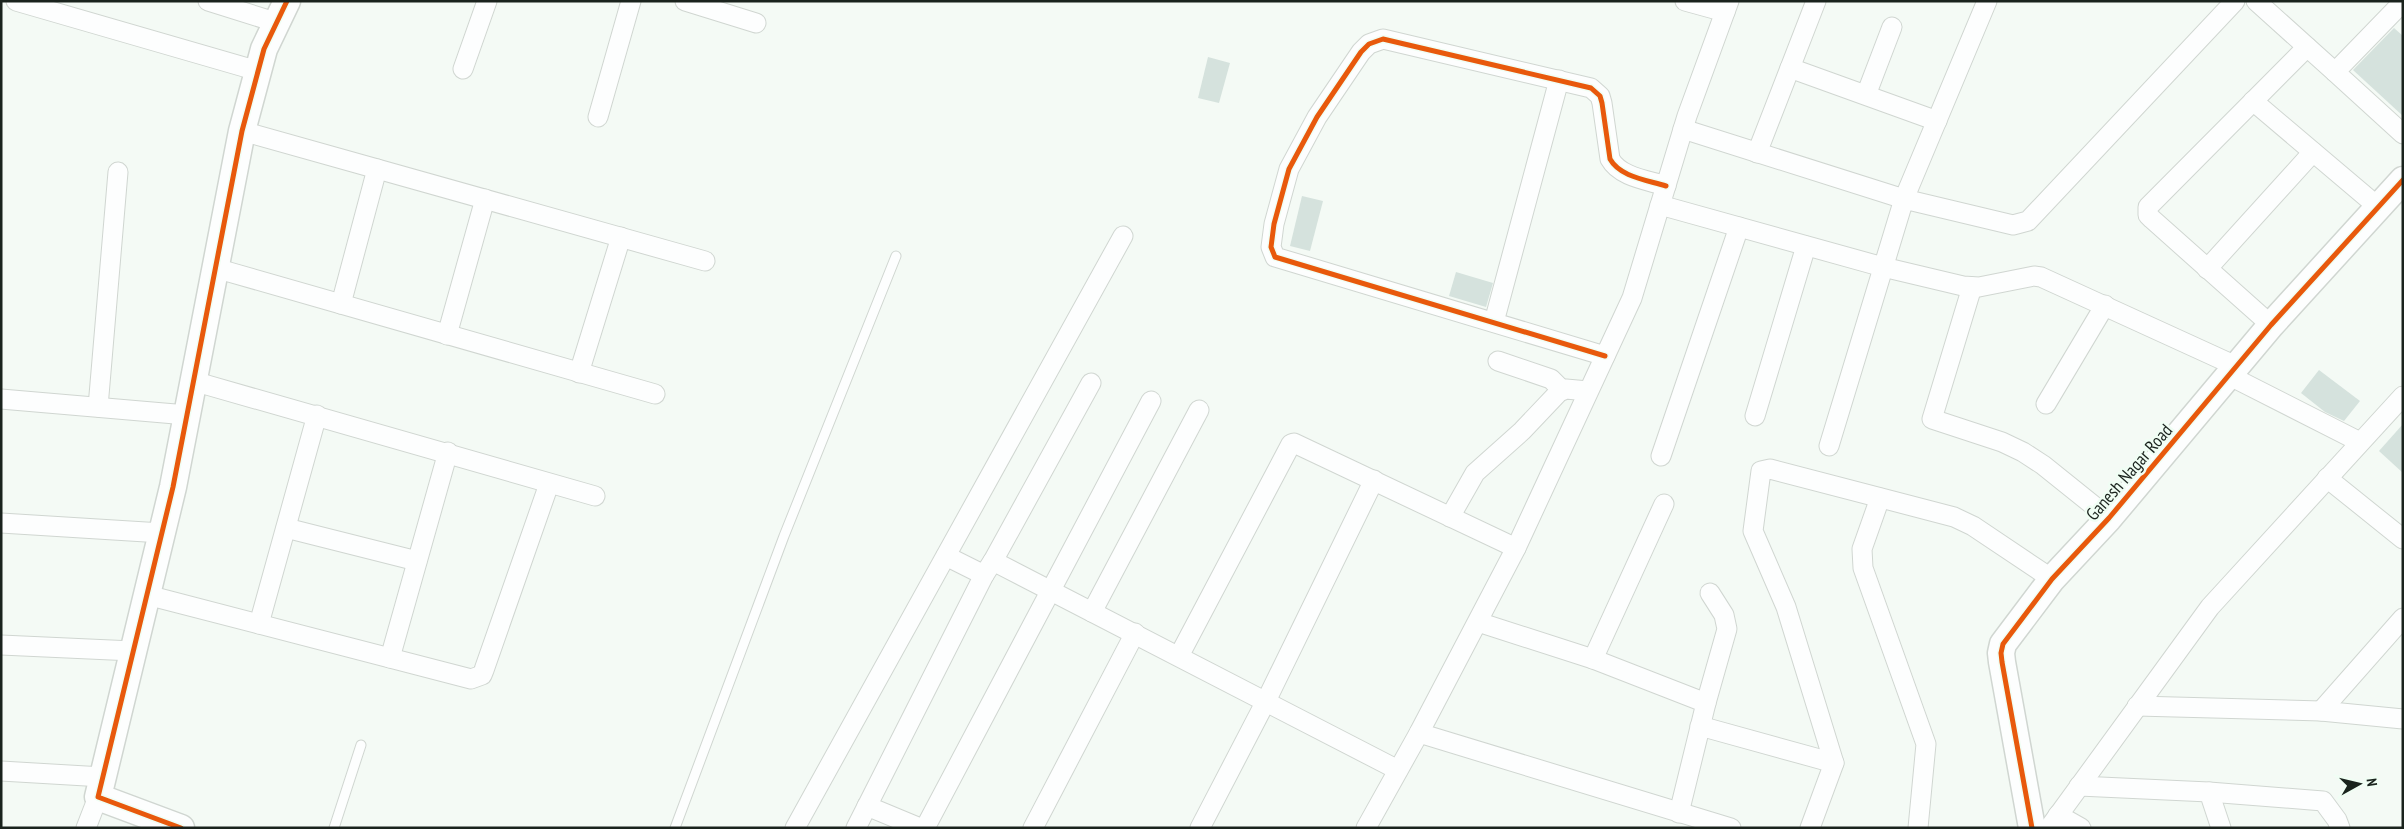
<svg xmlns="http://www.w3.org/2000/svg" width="2404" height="829" font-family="'PT Sans Narrow',sans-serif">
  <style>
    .building { fill: #d5e2dd }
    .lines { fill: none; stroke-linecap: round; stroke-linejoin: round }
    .lane-casing { stroke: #d0d6d1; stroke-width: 11 }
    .street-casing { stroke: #d0d6d1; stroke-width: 21 }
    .secondary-casing { stroke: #d0d6d1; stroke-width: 29 }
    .lane { stroke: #fdfefe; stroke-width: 9 }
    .street { stroke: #fdfefe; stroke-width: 19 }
    .secondary { stroke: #fdfefe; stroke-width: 26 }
    .cycleway-casing { stroke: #f0fef4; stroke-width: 8 }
    .cycleway { stroke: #e8590c; stroke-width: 5 }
    .labels { text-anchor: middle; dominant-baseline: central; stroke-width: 5; stroke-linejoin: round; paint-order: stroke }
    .street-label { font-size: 18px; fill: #1a231d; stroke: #f0fef4 }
  </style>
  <rect width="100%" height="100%" fill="#f4faf5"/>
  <g class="building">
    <polygon points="2394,28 2403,36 2403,116 2353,70"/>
    <polygon points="1208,57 1230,63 1219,103 1198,98"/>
    <polygon points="1302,196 1323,201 1310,251 1290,246"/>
    <polygon points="1456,272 1493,283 1486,307 1449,296"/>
    <polygon points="2319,370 2360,401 2344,421 2325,412 2301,393"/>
    <polygon points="2403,424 2403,473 2379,451"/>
  </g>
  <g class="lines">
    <g class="lane-casing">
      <g id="lane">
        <polyline points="334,828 361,745"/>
        <polyline points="675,828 784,536 896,256"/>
      </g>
    </g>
    <g class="street-casing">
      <g id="street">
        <polyline points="16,1 258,71"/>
        <polyline points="208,1 275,22"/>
        <polyline points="685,1 756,23"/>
        <polyline points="1685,1 1725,12"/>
        <polyline points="2256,1 2335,72"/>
        <polyline points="2403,2 2335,72 2403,134"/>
        <polyline points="1790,68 1937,121"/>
        <polyline points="463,69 487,1"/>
        <polyline points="1866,95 1892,27"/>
        <polyline points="2253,101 2377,206"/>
        <polyline points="598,117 631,1"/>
        <polyline points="1683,129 1904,199 1987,1"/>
        <polyline points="242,131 705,261"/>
        <polyline points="1757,153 1816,1"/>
        <polyline points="1660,205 1883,267 1963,286 1979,287 2034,276 2041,277 2238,367"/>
        <polyline points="215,268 655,394"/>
        <polyline points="2207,269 2313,152"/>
        <polyline points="1972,287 1932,419 2002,442 2023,452 2043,465 2109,518"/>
        <polyline points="341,304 377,169"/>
        <polyline points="1494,322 1559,80"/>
        <polyline points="2271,325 2152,219 2148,215 2148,207 2307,47"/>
        <polyline points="447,335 485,199"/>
        <path d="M1605,356L1275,257L1271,247L1274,224L1289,169L1317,117L1361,52L1369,44L1383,39L1591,88L1600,96L1602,103L1610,159C1620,177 1647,180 1666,186"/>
        <polyline points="1498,361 1551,379 1562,390"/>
        <polyline points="579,373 621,237"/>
        <polyline points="2230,376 2360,442"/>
        <polyline points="193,381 595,496"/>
        <polyline points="1,399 187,415"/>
        <polyline points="2046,404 2105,305"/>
        <polyline points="98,407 118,172"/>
        <polyline points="1755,416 1806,246"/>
        <polyline points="1829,446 1904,199 2013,225 2028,221 2235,1"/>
        <polyline points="1661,456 1739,227"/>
        <polyline points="2327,478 2403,539"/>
        <polyline points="1880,498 1862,549 1863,568 1926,744 1918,828"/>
        <polyline points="1450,517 1475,473 1522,431 1559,392 1566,389 1588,391"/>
        <polyline points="1,523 162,533"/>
        <polyline points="286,528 417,561"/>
        <polyline points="946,556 984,575"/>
        <polyline points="993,561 1091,383"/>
        <polyline points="147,595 471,679 482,675 484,670 549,484"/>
        <polyline points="1092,612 1199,410"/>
        <polyline points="1478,622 1593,659 1706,703 1679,813"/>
        <polyline points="259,624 317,415"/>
        <polyline points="1,645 133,651"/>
        <polyline points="1179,656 1291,444 1294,443 1516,548"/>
        <polyline points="390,658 448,452"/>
        <polyline points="1593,659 1664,504"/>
        <polyline points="1706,703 1727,629 1724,615 1710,593"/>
        <polyline points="2137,706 2321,711 2403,719"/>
        <polyline points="2321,711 2403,618"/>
        <polyline points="1700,726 1834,763"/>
        <polyline points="1419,733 1731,828"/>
        <polyline points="1,771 103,777"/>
        <polyline points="2079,786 2209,792 2221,828"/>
        <polyline points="2209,792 2323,801 2337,820 2340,828"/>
        <polyline points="867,806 920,828"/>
        <polyline points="2058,815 2081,828"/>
        <polyline points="86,828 98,797"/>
        <polyline points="795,828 1123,236"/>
        <polyline points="856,828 984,575 993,561 1398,770"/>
        <polyline points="925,828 1151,401"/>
        <polyline points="1033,828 1135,633"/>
        <polyline points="1200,828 1266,701 1374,480"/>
        <polyline points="1366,828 1419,733 1516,548 1632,298 1687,116 1729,1"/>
        <polyline points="1810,828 1834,763 1786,607 1753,531 1761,471 1770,469 1954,517 1973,526 2052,579"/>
        <polyline points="2049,828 2210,607 2403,396"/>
      </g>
    </g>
    <g class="secondary-casing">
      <g id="secondary">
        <polyline points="181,828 98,797 173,487 242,131 264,49 287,1"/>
        <polyline points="2032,828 2002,662 2001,653 2003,644 2052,579 2109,518 2271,325 2403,180"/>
      </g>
    </g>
    <use href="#lane" class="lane"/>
    <use href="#street" class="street"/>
    <use href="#secondary" class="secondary"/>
    <g class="cycleway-casing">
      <g id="cycleway">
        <path d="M1605,356L1275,257L1271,247L1274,224L1289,169L1317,117L1361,52L1369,44L1383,39L1591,88L1600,96L1602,103L1610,159C1620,177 1647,180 1666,186"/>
        <polyline points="181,828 98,797 173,487 242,131 264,49 287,1"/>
        <polyline points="2032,828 2002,662 2001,653 2003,644 2052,579 2109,518 2271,325 2403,180"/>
      </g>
    </g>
    <use href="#cycleway" class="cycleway"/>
  </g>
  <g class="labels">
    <g class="street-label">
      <text transform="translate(2129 472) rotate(-49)">Ganesh Nagar Road</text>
    </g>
  </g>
  <rect width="2404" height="829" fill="none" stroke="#1a231d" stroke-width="5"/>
  <g transform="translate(2359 784) rotate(82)" stroke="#f0fef4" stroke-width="4" paint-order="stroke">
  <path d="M0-4L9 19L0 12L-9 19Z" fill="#1a231d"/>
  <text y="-8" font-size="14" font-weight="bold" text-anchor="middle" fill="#1a231d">N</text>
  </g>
</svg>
